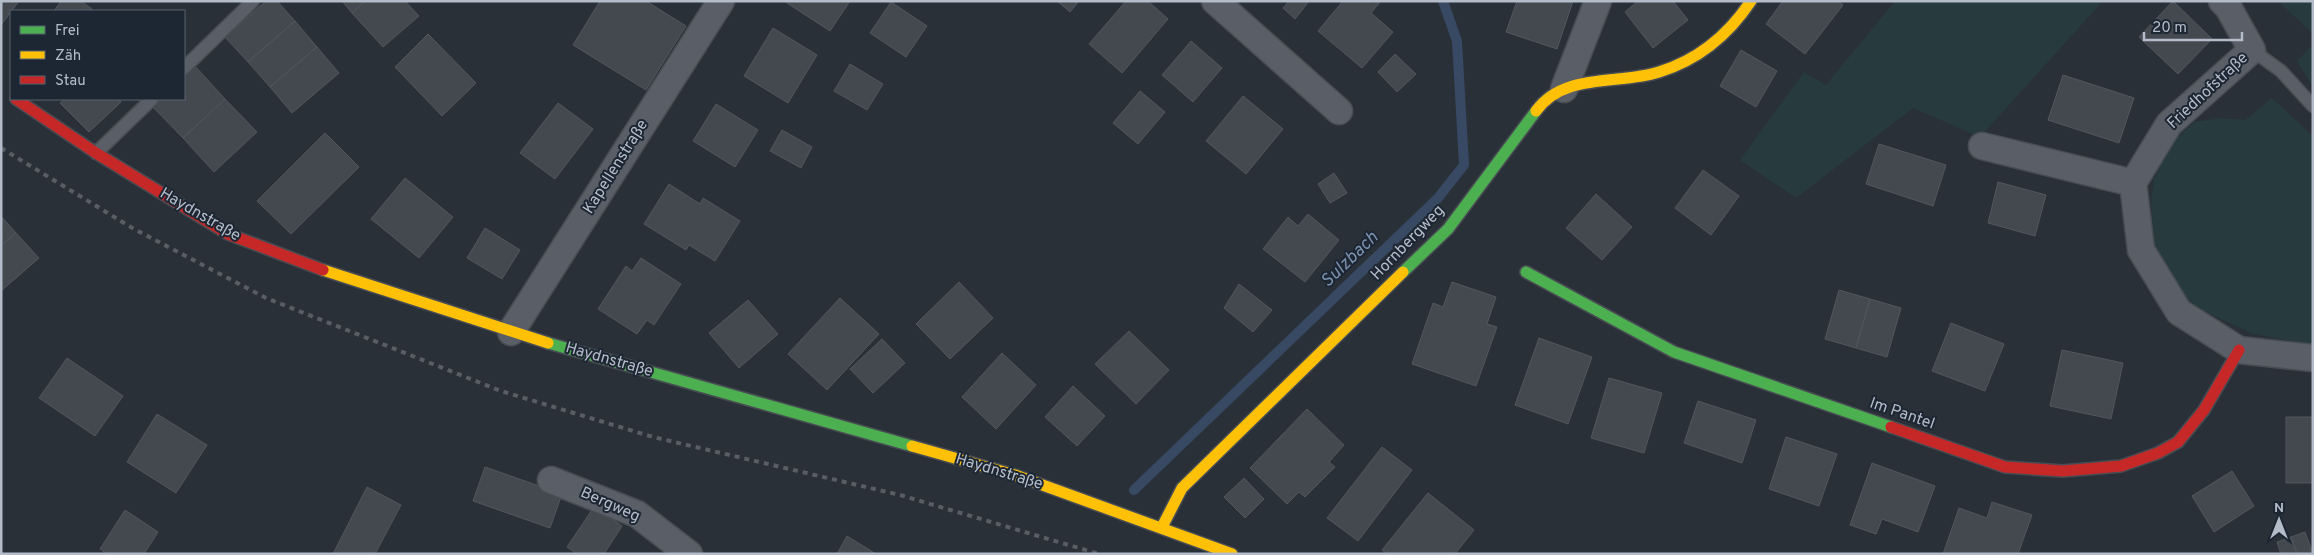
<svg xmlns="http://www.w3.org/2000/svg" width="2314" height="555" font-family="Overpass,sans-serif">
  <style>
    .green { fill: #273a3e }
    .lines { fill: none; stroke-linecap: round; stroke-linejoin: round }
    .stream { stroke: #384963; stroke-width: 10 }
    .building { fill: #444950; stroke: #52575f }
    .lane-casing { stroke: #484c53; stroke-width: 15 }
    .street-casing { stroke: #484c53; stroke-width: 29 }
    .fast-casing { stroke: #484c53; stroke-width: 14 }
    .slow-casing { stroke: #484c53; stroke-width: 14 }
    .jam-casing { stroke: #484c53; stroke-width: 14 }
    .lane { stroke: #5a5e66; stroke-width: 12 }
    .street { stroke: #5a5e66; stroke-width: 26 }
    .fast { stroke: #4caf50; stroke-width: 11 }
    .slow { stroke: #ffc107; stroke-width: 11 }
    .jam { stroke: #c62828; stroke-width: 11 }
    .rail { stroke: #595d64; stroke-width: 4; stroke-dasharray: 5 5; stroke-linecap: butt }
    .labels { text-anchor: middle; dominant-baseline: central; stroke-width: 4; stroke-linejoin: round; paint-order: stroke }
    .street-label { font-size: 16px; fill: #b4bcc9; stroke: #1d2633 }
    .water-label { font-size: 18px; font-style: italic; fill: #7c92b1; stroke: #1d2633 }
  </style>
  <rect width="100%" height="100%" fill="#2a3038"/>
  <g class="green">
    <polygon points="1895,1 2103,1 1980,137 1913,108 1796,198 1740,160 1804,72 1826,85"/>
    <polygon points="2278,1 2313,1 2313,34"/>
    <polygon points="2313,45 2313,87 2297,61"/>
    <polygon points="2272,98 2313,136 2313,346 2251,333 2199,309 2175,288 2154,242 2151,202 2154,179 2173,141 2195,122 2222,118 2245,120"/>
  </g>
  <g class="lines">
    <polyline class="stream" points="1134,490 1438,198 1464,165 1457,41 1443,1"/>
  </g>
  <g class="building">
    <polygon points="1,1 19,1 1,25"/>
    <polygon points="61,1 81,1 92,9 91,11 54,11"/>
    <polygon points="266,1 277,1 295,21 248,62 225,37"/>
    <polygon points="342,1 365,1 352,13"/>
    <polygon points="365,1 405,1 419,16 383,47 352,13"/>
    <polygon points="600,1 646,1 686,26 646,90 573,45"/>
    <polygon points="788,1 850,1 830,31 787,3"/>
    <polygon points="1057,1 1079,1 1070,12"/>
    <polygon points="1126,1 1148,1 1168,19 1122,73 1089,44"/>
    <polygon points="1289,1 1309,1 1295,19 1283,8"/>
    <polygon points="1343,1 1381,1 1371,13 1393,32 1362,68 1318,31"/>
    <polygon points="1517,1 1573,1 1557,49 1506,32"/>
    <polygon points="1638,1 1673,1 1688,20 1653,48 1625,12"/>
    <polygon points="1783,1 1838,1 1843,5 1805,54 1766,24"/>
    <polygon points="2173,1 2212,39 2178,74 2139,37"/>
    <polygon points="891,2 927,26 906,57 870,33"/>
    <polygon points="295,21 317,47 270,87 248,62"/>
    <polygon points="773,28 817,55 788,103 744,76"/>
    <polygon points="428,34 476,83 442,116 395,67"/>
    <polygon points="1191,41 1222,68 1193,102 1162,75"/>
    <polygon points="317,47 339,73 292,113 270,87"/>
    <polygon points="1741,50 1777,71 1756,107 1720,86"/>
    <polygon points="1395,54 1416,74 1397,92 1378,72"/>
    <polygon points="850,64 883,84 867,110 834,91"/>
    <polygon points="194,65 225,99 183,138 150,104 156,99 184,99 184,74"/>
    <polygon points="2063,75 2134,98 2119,143 2048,120"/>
    <polygon points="1140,91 1165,112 1138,144 1113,123"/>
    <polygon points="1243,96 1283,129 1246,174 1206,141"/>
    <polygon points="65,99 118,99 121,102 89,132 60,103"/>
    <polygon points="225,99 257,132 214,172 183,138"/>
    <polygon points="558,103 593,129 555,179 520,153"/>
    <polygon points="716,104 758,130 735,167 693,141"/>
    <polygon points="782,130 812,147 801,168 770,151"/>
    <polygon points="325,133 359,167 291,234 257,201"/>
    <polygon points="1879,144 1946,165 1933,206 1866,184"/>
    <polygon points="1703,170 1739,196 1711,235 1675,208"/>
    <polygon points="1334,173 1347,193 1330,203 1318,184"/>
    <polygon points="405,178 453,217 419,258 371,219"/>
    <polygon points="1998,182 2046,195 2035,236 1988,223"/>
    <polygon points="669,184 700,204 703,198 740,221 715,261 689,245 686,250 644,224"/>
    <polygon points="1596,194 1632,227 1602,260 1566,228"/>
    <polygon points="1308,214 1339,240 1305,282 1263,249 1288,217 1298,226"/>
    <polygon points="1,216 16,233 1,246"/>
    <polygon points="485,228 520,250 502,279 467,258"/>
    <polygon points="16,233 39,258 1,291 1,246"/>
    <polygon points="641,258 681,284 654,325 647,320 637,334 598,309 626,266 632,271"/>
    <polygon points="959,282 993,318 950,359 916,324"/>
    <polygon points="1452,282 1496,297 1487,324 1497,327 1476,386 1412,364 1433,303 1443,307"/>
    <polygon points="1239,284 1272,310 1253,332 1224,308"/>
    <polygon points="1839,290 1870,299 1856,348 1825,339"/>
    <polygon points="840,298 879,334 827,390 788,354"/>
    <polygon points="1870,299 1901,308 1887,357 1856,348"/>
    <polygon points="748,300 778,334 739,368 709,333"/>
    <polygon points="1951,323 2004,344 1985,391 1932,371"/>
    <polygon points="1129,331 1169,370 1136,404 1095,364"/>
    <polygon points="1539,338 1592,357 1568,424 1515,405"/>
    <polygon points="882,339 905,363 873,393 850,369"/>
    <polygon points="2062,350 2123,363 2111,419 2050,406"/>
    <polygon points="1002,353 1036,385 996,429 962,397"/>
    <polygon points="67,358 123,396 95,436 39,398"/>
    <polygon points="1609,378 1662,393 1644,453 1591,438"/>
    <polygon points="1073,386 1105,416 1077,446 1045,417"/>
    <polygon points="1698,401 1756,420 1742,463 1684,443"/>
    <polygon points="1307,409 1344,445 1329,462 1335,467 1305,497 1299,492 1287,504 1250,468"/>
    <polygon points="157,414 207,445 176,493 127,462"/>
    <rect x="2286" y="417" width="27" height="66"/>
    <polygon points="1786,437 1837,454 1819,506 1769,489"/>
    <polygon points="1382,447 1412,470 1358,541 1327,518"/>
    <polygon points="1872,463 1935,486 1918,532 1882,519 1876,534 1850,525"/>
    <polygon points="485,467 562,494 550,528 473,501"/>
    <polygon points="2232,471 2254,506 2214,532 2192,496"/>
    <polygon points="1244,478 1264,499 1245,518 1224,497"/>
    <polygon points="367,487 401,505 375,554 333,554"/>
    <polygon points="1428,493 1474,530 1455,554 1387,554 1382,550"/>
    <polygon points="1992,502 2032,515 2018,554 1943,554 1959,508 1987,518"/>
    <polygon points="594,507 622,526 604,554 577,554 567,547"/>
    <polygon points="125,510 158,532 144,554 107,554 100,549"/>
    <polygon points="2305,532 2313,554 2297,554 2291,537"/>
    <polygon points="847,536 876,554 837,554"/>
    <polygon points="2291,537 2297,554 2281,554 2277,542"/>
  </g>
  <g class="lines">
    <g class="lane-casing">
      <g id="lane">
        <polyline points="2252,50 2281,71 2313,106"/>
        <polyline points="184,68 253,1"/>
        <polyline points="96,153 152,99"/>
      </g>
    </g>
    <g class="street-casing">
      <g id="street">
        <polyline points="1215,1 1339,111"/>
        <polyline points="2222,1 2228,7 2252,50 2169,124 2133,183 2141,250 2179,312 2239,350 2313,358"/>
        <polyline points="1564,89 1598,1"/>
        <polyline points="1982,146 2133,183"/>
        <polyline points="511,332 721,1"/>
        <polyline points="551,480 637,514 689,554"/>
      </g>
    </g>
    <g class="fast-casing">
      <g id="fast">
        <polyline points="1403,272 1448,229 1536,111"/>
        <polyline points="1526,272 1674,352 1891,427"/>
        <polyline points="548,343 912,446"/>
      </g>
    </g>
    <g class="slow-casing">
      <g id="slow">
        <path d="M1536,111C1564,72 1619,85 1659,72C1698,60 1729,34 1751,1"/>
        <polyline points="323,270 548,343"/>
        <polyline points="912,446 1015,475 1232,554"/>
        <polyline points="1162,527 1182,488 1403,272"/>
      </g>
    </g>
    <g class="jam-casing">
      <g id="jam">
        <polyline points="16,99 96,153 228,234 323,270"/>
        <polyline points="1891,427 2005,467 2063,471 2121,466 2158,453 2178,442 2204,410 2239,350"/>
      </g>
    </g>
    <use href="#lane" class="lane"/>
    <use href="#street" class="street"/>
    <use href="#fast" class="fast"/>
    <use href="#slow" class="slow"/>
    <use href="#jam" class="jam"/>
    <polyline class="rail" points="1,148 134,229 266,298 501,391 653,437 900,495 1099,554"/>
  </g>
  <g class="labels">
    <g class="street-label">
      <text transform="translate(2208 91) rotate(-43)">Friedhofstraße</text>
      <text transform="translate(616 167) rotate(-58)">Kapellenstraße</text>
      <text transform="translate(200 215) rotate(30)">Haydnstraße</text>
      <text transform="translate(1408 243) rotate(-46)">Hornbergweg</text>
      <text transform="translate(609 360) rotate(16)">Haydnstraße</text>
      <text transform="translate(1902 414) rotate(19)">Im Pantel</text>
      <text transform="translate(999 472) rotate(17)">Haydnstraße</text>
      <text transform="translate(610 505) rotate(24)">Bergweg</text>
    </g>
    <g class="water-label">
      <text transform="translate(1350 260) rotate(-44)">Sulzbach</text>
    </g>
  </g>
  <rect width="2314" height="555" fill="none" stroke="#b4bcc9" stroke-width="5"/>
  <rect x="10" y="10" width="175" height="90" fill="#1d2633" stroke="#59626f"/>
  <rect x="20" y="26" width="25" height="8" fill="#4caf50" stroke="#59626f"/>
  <text x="55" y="35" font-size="15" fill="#b4bcc9">Frei</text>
  <rect x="20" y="51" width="25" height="8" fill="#ffc107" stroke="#59626f"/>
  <text x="55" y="60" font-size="15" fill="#b4bcc9">Zäh</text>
  <rect x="20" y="76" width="25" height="8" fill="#c62828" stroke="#59626f"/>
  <text x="55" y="85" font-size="15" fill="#b4bcc9">Stau</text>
  <g transform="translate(2279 520)" stroke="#1d2633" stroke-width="4" paint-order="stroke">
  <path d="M0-4L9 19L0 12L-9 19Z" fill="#b4bcc9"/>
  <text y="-8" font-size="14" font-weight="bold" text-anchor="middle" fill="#b4bcc9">N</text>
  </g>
  <path d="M2144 32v8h98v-8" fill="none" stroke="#b4bcc9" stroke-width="2.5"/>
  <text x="2152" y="32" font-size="15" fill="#b4bcc9" stroke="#1d2633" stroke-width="4" paint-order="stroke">20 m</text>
</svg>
